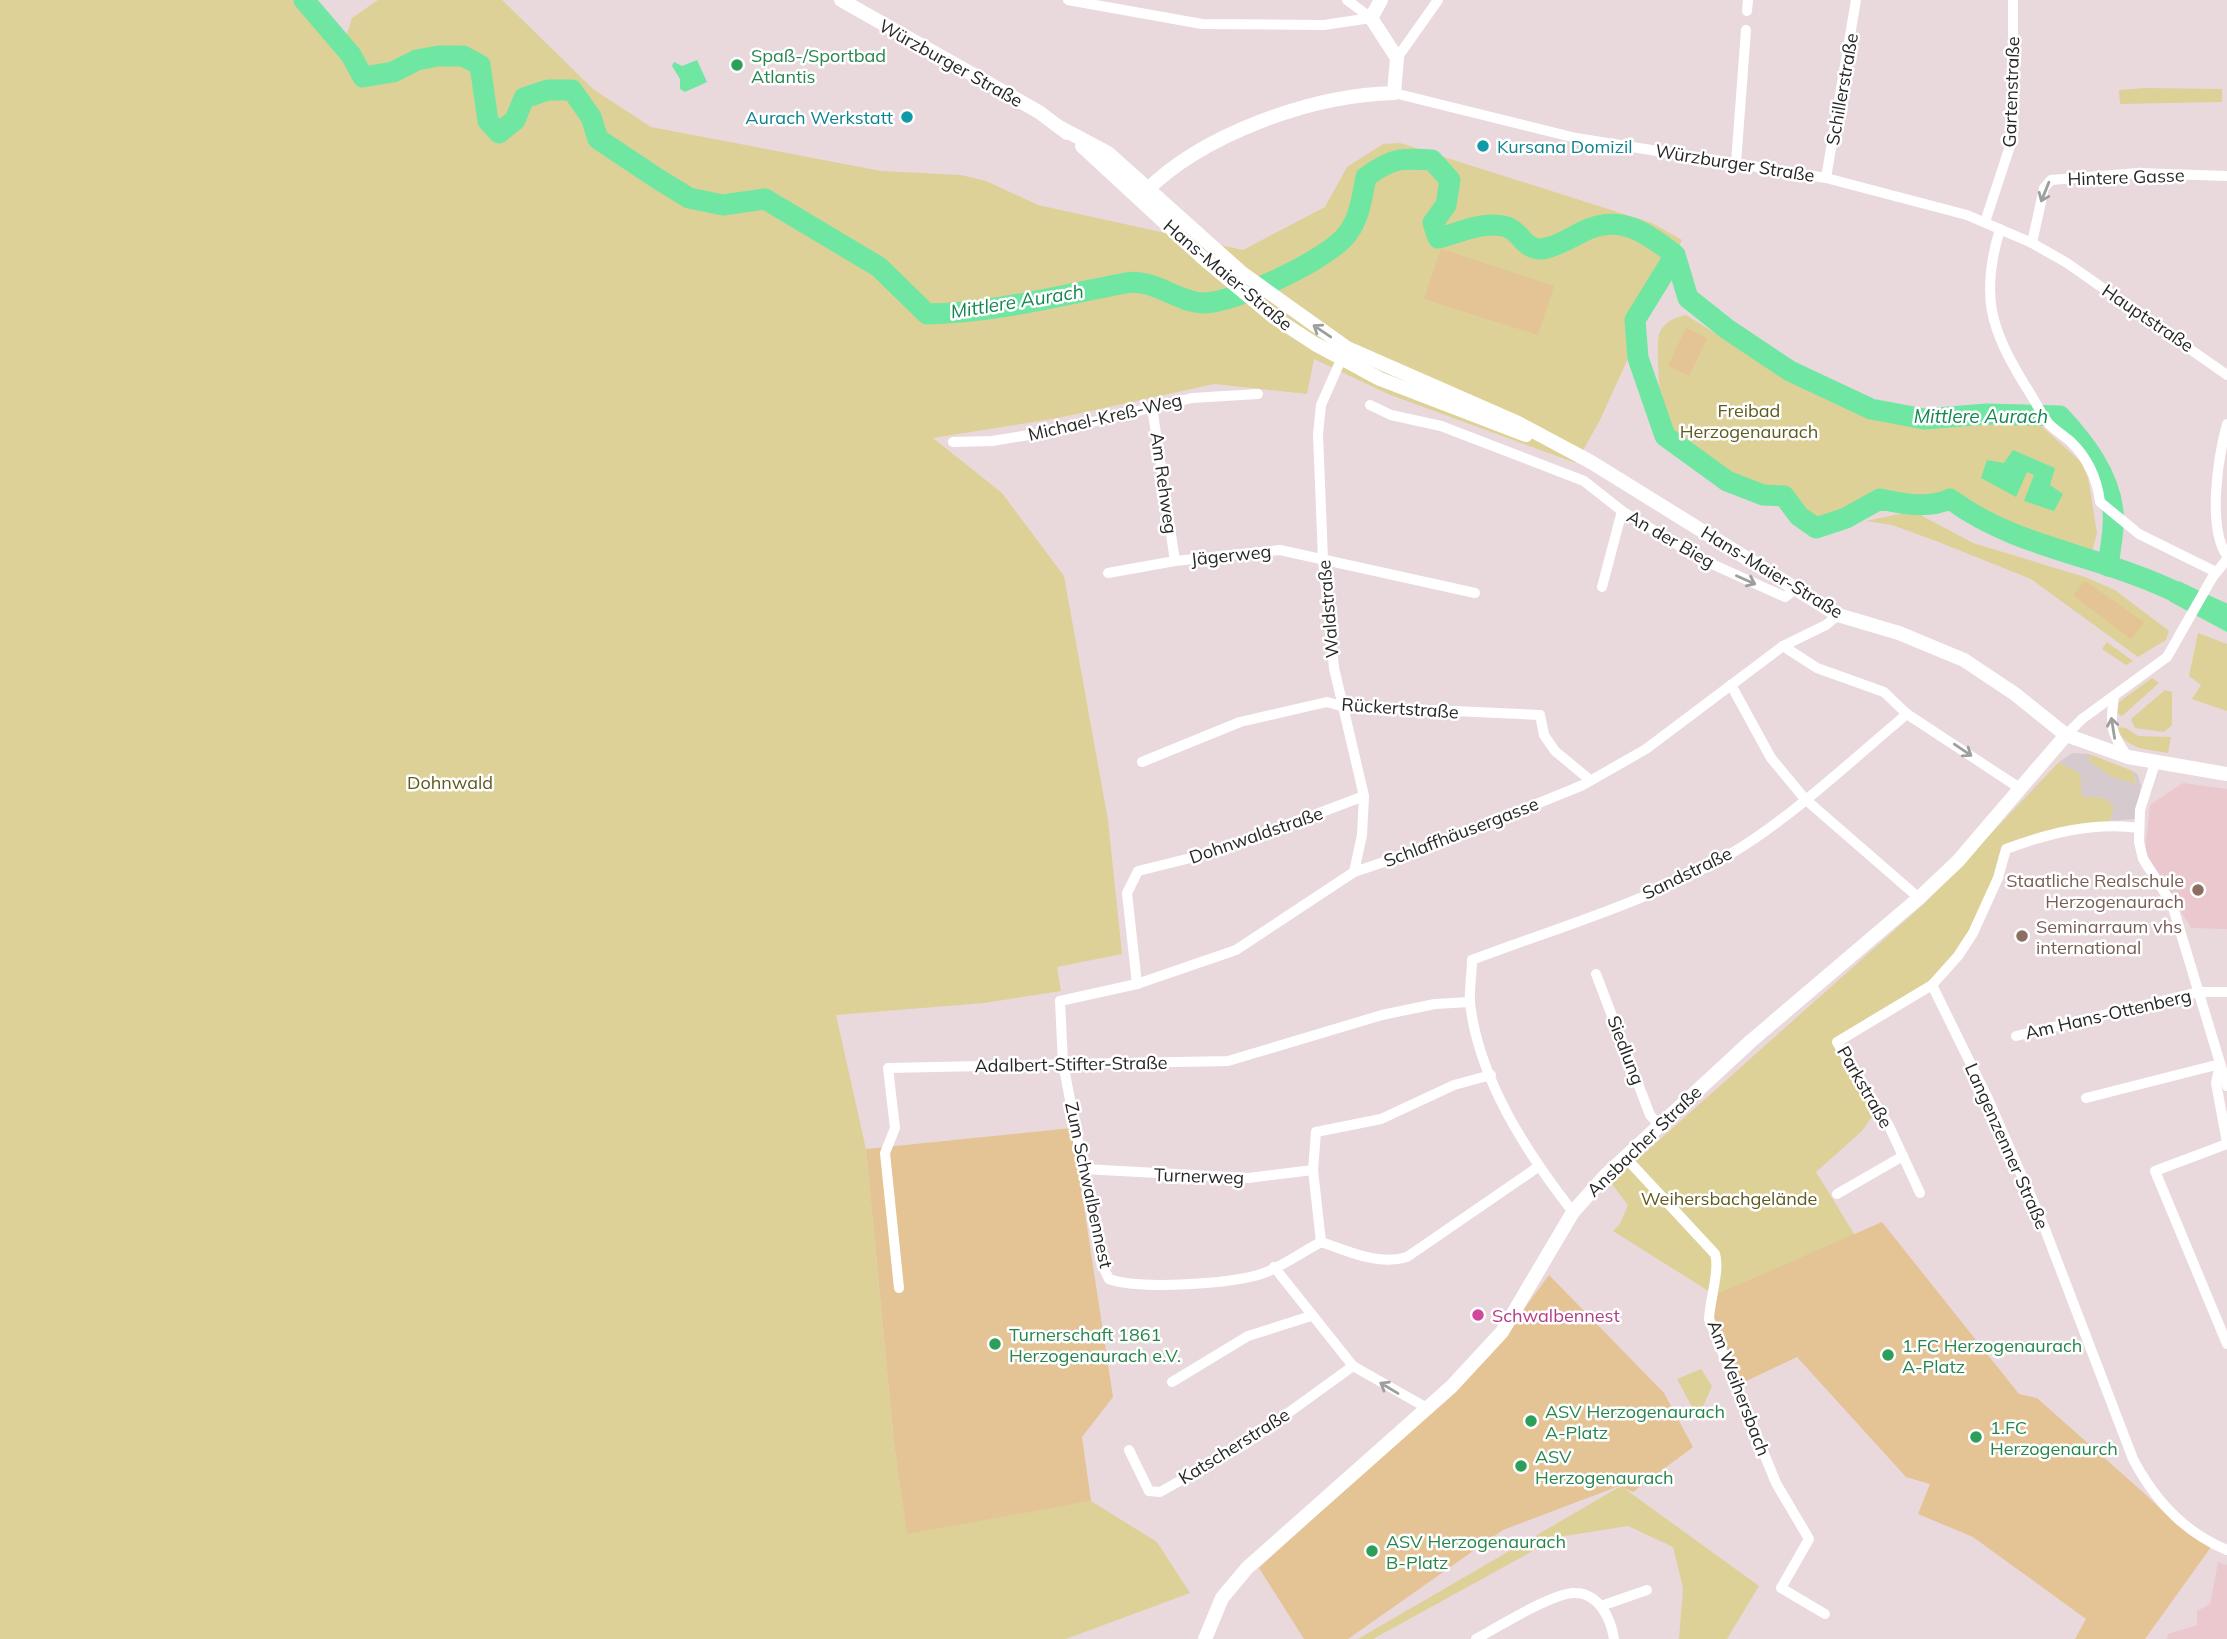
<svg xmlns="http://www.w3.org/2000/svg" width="2227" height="1639" font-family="Mulish,sans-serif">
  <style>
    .education { fill: #eac8ce }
    .green { fill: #ddd198 }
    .pitch { fill: #e4c394 }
    .plaza { fill: #d5cbce }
    .water { fill: #70e6a3 }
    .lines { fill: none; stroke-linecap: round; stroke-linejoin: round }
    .river { stroke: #70e6a3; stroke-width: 21 }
    .street { stroke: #fff; stroke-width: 10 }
    .secondary { stroke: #fff; stroke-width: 14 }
    .oneway { stroke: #9e9e9e }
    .leisure-dot { fill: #2e9e5b; stroke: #fff; stroke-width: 2.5 }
    .culture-dot { fill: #0f9aa8; stroke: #fff; stroke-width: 2.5 }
    .education-dot { fill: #8d6e63; stroke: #fff; stroke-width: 2.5 }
    .hotel-dot { fill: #d1479c; stroke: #fff; stroke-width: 2.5 }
    .labels { text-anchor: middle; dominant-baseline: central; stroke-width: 5; stroke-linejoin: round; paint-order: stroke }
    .leisure-label { font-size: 18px; fill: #27864d; stroke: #fff; text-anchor: start }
    .street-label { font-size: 18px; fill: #272727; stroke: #fff }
    .culture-label { font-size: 18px; fill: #0d838f; stroke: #fff; text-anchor: end }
    .park-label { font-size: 18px; fill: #5e5b1d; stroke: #fff }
    .education-label { font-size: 18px; fill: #785e54; stroke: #fff; text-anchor: end }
    .hotel-label { font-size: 18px; fill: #b23c85; stroke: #fff; text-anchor: start }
    .water-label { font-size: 19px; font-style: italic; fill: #15874f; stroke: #fff }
  </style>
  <rect width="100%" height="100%" fill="#e9d9dd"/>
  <g class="education">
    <polygon points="2183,783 2227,789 2227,929 2191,928 2145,851 2150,805"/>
    <polygon points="2218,1562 2227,1565 2227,1639 2167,1639 2168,1634 2197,1625 2197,1611 2210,1604"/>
  </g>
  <g class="green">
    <polygon points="0,0 307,0 338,35 346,37 352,18 378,0 502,0 593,89 651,127 881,171 961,175 986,181 1038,205 1243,250 1325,207 1347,167 1383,144 1400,143 1652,223 1682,240 1600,420 1576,463 1388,394 1314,359 1307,394 1214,384 1058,418 933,438 1002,493 1064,576 1108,820 1122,954 1057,967 1061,991 984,1003 836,1015 866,1149 894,1443 907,1533 1091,1501 1157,1542 1190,1593 1066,1639 0,1639"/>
    <polygon points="2145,88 2222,89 2222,102 2120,104 2119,90"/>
    <path d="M1686,315L1715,333L1727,329C1778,367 1860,418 1926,419C1960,419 1994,414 2028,414L2081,462L2088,478L2097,533L2090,560C2039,546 1992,530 1950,499C1928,509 1903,504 1880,499L1846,518L1816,528L1799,516L1784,496C1737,494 1700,465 1665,436C1662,419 1654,344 1660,332C1664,322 1676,317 1686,315Z"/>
    <polygon points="1913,511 1973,543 2085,577 2115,590 2169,631 2166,640 2138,657 2031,579 1936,541 1892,525 1866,521"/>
    <polygon points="2021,580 2133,661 2126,665 2102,649 2107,642"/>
    <polygon points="2198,633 2227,644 2227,711 2192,699 2201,685 2189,676"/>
    <polygon points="2152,678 2159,683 2122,716 2117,713 2119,702"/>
    <polygon points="2165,690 2172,692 2172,725 2164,732 2135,728 2131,719"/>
    <path d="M2116,727L2126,728L2138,736L2171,737L2168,753C2146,749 2126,750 2116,727Z"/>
    <polygon points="2089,754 2133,771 2136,784 2112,777 2088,761"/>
    <polygon points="2059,762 2081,774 2082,796 2104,798 2114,806 2108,828 2006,849 1973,933 1932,985 1837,1042 1878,1108 1862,1131 1816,1172 1858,1240 1746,1308 1710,1292 1613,1231 1620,1224 1628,1205 1611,1183 1925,903"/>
    <polygon points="1701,1369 1712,1386 1698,1418 1677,1379"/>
    <polygon points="1621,1486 1759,1586 1727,1639 1679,1639 1683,1588 1673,1547 1628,1526 1558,1537 1373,1639 1358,1639"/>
  </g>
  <g class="pitch">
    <polygon points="1441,249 1554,286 1538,335 1424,299"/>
    <polygon points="1686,328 1707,338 1689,376 1668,366"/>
    <polygon points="2085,581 2144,622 2131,639 2073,595"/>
    <polygon points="1072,1128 1113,1397 1082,1437 1091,1501 907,1534 894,1443 866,1149"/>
    <polygon points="1882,1222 2019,1394 2037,1398 2145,1494 2177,1525 2211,1547 2145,1639 2075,1639 2086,1619 1973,1537 1918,1514 1930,1484 1906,1477 1797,1357 1742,1383 1713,1316 1715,1295"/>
    <polygon points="1549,1275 1664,1393 1693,1447 1633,1492 1619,1486 1503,1530 1348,1639 1304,1639 1259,1568 1453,1390 1505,1335"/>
  </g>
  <polygon class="plaza" points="2073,753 2089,754 2089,761 2112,777 2136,784 2133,771 2138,775 2141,786 2135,819 2110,821 2114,806 2104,798 2082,796 2080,774 2059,762"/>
  <g class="water">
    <polygon points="697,60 707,82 685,92 680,89 680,79 672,66 674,62 682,66"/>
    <polygon points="2013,450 2055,468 2050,485 2063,494 2054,511 2024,501 2034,475 2027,472 2016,497 1981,478 1987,460 2004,463"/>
    <polygon points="2179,581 2227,604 2227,632 2169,601"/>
  </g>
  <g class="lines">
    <g class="river">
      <path d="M304,0L351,55L363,77L393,72L417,60L438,56H463L480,65L488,121L499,133L515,120L524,98L548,90H572L591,117L598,139L658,179L689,198L723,205L765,199L879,267L927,314C994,313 1061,295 1126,283C1153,278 1177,302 1203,303C1235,303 1330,259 1348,233C1360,217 1362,196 1366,177C1392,158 1400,158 1432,160L1450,180L1446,205L1433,223L1438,238C1460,233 1484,220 1507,227C1521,232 1524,250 1542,249C1556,247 1570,238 1582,232C1619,213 1646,232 1675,255L1635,320L1638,358L1665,436L1727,481L1763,495L1784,496L1799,516L1816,528L1846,518L1880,499C1903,504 1928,509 1950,499C2008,542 2077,552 2143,578C2172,589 2199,603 2227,615"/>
      <path d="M1675,255L1688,298L1727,329L1790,371L1871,409L1924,419L1987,414L2060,416C2084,442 2109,474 2113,511C2115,528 2110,549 2108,566"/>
    </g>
    <g class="street">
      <polyline points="1068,0 1202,24 1324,25 1371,18"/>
      <polyline points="1347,0 1371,18"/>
      <polyline points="1747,11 1748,0"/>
      <polyline points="1397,58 1438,0"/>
      <polyline points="1394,93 1576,138 1826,178 1967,215 2032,243 2067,263 2227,375"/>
      <polyline points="1736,163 1746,30"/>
      <polyline points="1826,178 1856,0"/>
      <polyline points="1985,222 2013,137 2013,0"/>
      <path d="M2000,229C1980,296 1990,328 2026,387C2034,398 2040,413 2049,424C2055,430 2063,435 2070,441C2088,458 2097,478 2100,502L2139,534L2216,572"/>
      <polyline points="2032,243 2044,188 2051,180 2138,173 2227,176"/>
      <polyline points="1344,353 1321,405 1318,434 1323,560 1334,668 1364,796 1362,835 1354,872"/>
      <polyline points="1370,405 1391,415 1441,426 1584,481 1622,511 1701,559 1785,597 1795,589"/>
      <polyline points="1152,407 1175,561"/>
      <path d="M2227,424C2218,457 2207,527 2227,556"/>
      <polyline points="953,442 992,441 1059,430 1192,398 1258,394"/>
      <polyline points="1108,573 1175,561 1280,550 1475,593"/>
      <polyline points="1602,587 1622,511"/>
      <polyline points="1783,646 1817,668 1884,692 1907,714 2018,787"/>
      <polyline points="1731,685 1771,758 1805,799 1919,898"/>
      <path d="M2114,696C2110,725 2110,733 2128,757"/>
      <polyline points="2066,735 2082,719 2167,657 2212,578 2227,559"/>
      <polyline points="1142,762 1240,722 1327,702 1341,706 1540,715 1544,735 1555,751 1590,780"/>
      <polyline points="2155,763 2140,810 2139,842 2143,859 2172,904 2227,1086"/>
      <polyline points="1596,974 1650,1115 1658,1124"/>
      <polyline points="1137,984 1127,893 1138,871 1219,851 1364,796"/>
      <path d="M1932,985L1988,1099L2043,1224L2133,1459C2154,1499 2183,1532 2227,1550"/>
      <polyline points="2016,1036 2199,992 2227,992"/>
      <polyline points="2086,1098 2220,1064 2216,1083 2227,1142"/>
      <polyline points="2227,1144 2155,1171 2227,1344"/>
      <path d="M1625,1157L1715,1254C1720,1270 1710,1299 1709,1319L1776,1483L1809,1539L1781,1588L1825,1614"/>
      <path d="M1538,1167L1407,1257C1378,1266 1348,1251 1321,1242C1302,1252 1283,1266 1264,1273C1233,1284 1139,1290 1109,1279L1101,1262L1063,1063L1060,1001L1137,984L1236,950L1354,872L1444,842L1583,785L1646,749L1783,646L1826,625L1838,615"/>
      <polyline points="1084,1169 1248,1178 1313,1170 1316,1132 1381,1119 1454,1085 1491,1075"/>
      <polyline points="1313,1170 1321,1242"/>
      <path d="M1920,1193L1889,1126L1837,1042L1932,985L1958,956L1973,933L1998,878L2006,849C2049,833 2093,822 2139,828"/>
      <polyline points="1837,1194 1903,1156"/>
      <path d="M1573,1212C1527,1153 1479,1080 1470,1003C1469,989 1472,974 1472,960C1559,927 1653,900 1732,853C1791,818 1854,758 1907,714"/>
      <polyline points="1274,1267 1353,1366 1427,1408"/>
      <polyline points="899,1288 885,1153 895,1128 888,1068 1228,1061 1382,1015 1435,1004 1470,1002"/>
      <polyline points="1172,1382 1248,1336 1311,1316"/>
      <polyline points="1129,1450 1149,1491 1160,1492 1244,1445 1353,1366"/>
      <polyline points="1601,1606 1647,1590"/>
      <path d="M1476,1639C1496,1628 1554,1592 1575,1593C1599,1593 1611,1619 1614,1639"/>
    </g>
    <g class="secondary">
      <polyline points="841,0 1039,112 1067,133"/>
      <polyline points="1059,127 1108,153 1242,273 1347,348 1518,423 1591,462 1838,615 1899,633 1964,660 2015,694 2066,735 2128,757 2227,774"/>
      <polyline points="1082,146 1203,258 1275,318 1315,344 1380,379 1526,435"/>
      <path d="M1144,193C1202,134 1312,95 1394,93L1397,58L1371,18L1381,0"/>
      <polyline points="1205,1639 1222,1598 1247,1568 1451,1387 1502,1332 1573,1212 1605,1176 1751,1041 1919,898 1958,861 2066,735"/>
    </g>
  </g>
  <defs><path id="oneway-shaft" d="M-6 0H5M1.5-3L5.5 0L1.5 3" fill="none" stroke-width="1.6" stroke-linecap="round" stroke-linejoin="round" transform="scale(1.75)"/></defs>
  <g class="oneway">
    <use href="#oneway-shaft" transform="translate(2045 192) rotate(112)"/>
    <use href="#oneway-shaft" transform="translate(1322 331) rotate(-146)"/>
    <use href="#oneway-shaft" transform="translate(1746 580) rotate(24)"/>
    <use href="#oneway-shaft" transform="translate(2113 728) rotate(-99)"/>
    <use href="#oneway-shaft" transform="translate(1963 750) rotate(34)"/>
    <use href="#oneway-shaft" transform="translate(1389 1388) rotate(-149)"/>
  </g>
  <g class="leisure-dot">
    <circle cx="737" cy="65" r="7"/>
    <circle cx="995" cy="1344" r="7"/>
    <circle cx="1888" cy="1355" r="7"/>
    <circle cx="1531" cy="1421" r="7"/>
    <circle cx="1976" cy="1437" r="7"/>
    <circle cx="1521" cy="1466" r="7"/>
    <circle cx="1372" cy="1551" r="7"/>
  </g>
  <g class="culture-dot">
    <circle cx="907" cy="117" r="7"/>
    <circle cx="1483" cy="146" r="7"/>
  </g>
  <g class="education-dot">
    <circle cx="2198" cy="890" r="7"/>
    <circle cx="2022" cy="936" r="7"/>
  </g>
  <circle class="hotel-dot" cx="1478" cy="1315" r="7"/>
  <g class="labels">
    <g class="leisure-label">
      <text x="751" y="55">Spaß-/Sportbad<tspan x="751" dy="21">Atlantis</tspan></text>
      <text x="1009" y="1334">Turnerschaft 1861<tspan x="1009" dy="21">Herzogenaurach e.V.</tspan></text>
      <text x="1902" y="1345">1.FC Herzogenaurach<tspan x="1902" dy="21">A-Platz</tspan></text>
      <text x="1545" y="1411">ASV Herzogenaurach<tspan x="1545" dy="21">A-Platz</tspan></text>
      <text x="1990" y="1427">1.FC<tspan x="1990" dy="21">Herzogenaurch</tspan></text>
      <text x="1535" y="1456">ASV<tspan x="1535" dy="21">Herzogenaurach</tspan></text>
      <text x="1386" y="1541">ASV Herzogenaurach<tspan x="1386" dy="21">B-Platz</tspan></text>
    </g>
    <g class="street-label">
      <text transform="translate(951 63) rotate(29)">Würzburger Straße</text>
      <text transform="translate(1842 89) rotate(-80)">Schillerstraße</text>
      <text transform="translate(2011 92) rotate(-88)">Gartenstraße</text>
      <text transform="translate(1735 163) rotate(9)">Würzburger Straße</text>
      <text transform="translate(2126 177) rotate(-2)">Hintere Gasse</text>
      <text transform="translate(1228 275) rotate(40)">Hans-Maier-Straße</text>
      <text transform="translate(2148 318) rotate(34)">Hauptstraße</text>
      <text transform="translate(1105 417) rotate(-13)">Michael-Kreß-Weg</text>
      <text transform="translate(1164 483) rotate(82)">Am Rehweg</text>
      <text transform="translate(1671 539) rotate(30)">An der Bieg</text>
      <text transform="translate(1231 555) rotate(-6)">Jägerweg</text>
      <text transform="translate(1772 572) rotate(31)">Hans-Maier-Straße</text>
      <text transform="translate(1328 609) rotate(-95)">Waldstraße</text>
      <text transform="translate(1400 708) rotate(4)">Rückertstraße</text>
      <text transform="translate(1461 832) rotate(-21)">Schlaffhäusergasse</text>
      <text transform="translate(1256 835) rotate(-19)">Dohnwaldstraße</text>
      <text transform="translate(1687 873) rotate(-26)">Sandstraße</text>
      <text transform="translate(2108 1014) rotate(-13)">Am Hans-Ottenberg</text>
      <text transform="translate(1626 1050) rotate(69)">Siedlung</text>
      <text transform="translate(1071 1064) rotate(-1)">Adalbert-Stifter-Straße</text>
      <text transform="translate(1865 1087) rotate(60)">Parkstraße</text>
      <text transform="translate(1644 1141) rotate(-44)">Ansbacher Straße</text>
      <text transform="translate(2007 1146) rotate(66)">Langenzenner Straße</text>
      <text transform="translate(1199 1176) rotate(2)">Turnerweg</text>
      <text transform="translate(1089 1185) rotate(78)">Zum Schwalbennest</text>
      <text transform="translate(1739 1388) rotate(69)">Am Weihersbach</text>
      <text transform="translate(1234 1446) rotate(-32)">Katscherstraße</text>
    </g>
    <g class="culture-label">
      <text x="893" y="117">Aurach Werkstatt</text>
      <text x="1497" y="146" text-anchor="start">Kursana Domizil</text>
    </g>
    <g class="park-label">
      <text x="1749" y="410">Freibad<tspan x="1749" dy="21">Herzogenaurach</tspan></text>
      <text x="450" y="782">Dohnwald</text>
      <text x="1729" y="1198">Weihersbachgelände</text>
    </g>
    <g class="education-label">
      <text x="2184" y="880">Staatliche Realschule<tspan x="2184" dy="21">Herzogenaurach</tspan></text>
      <text x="2036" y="926" text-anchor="start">Seminarraum vhs<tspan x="2036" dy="21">international</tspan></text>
    </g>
    <g class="hotel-label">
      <text x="1492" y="1315">Schwalbennest</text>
    </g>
    <g class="water-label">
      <text transform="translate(1017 301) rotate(-9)">Mittlere Aurach</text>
      <text x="1981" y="416">Mittlere Aurach</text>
    </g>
  </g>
</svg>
